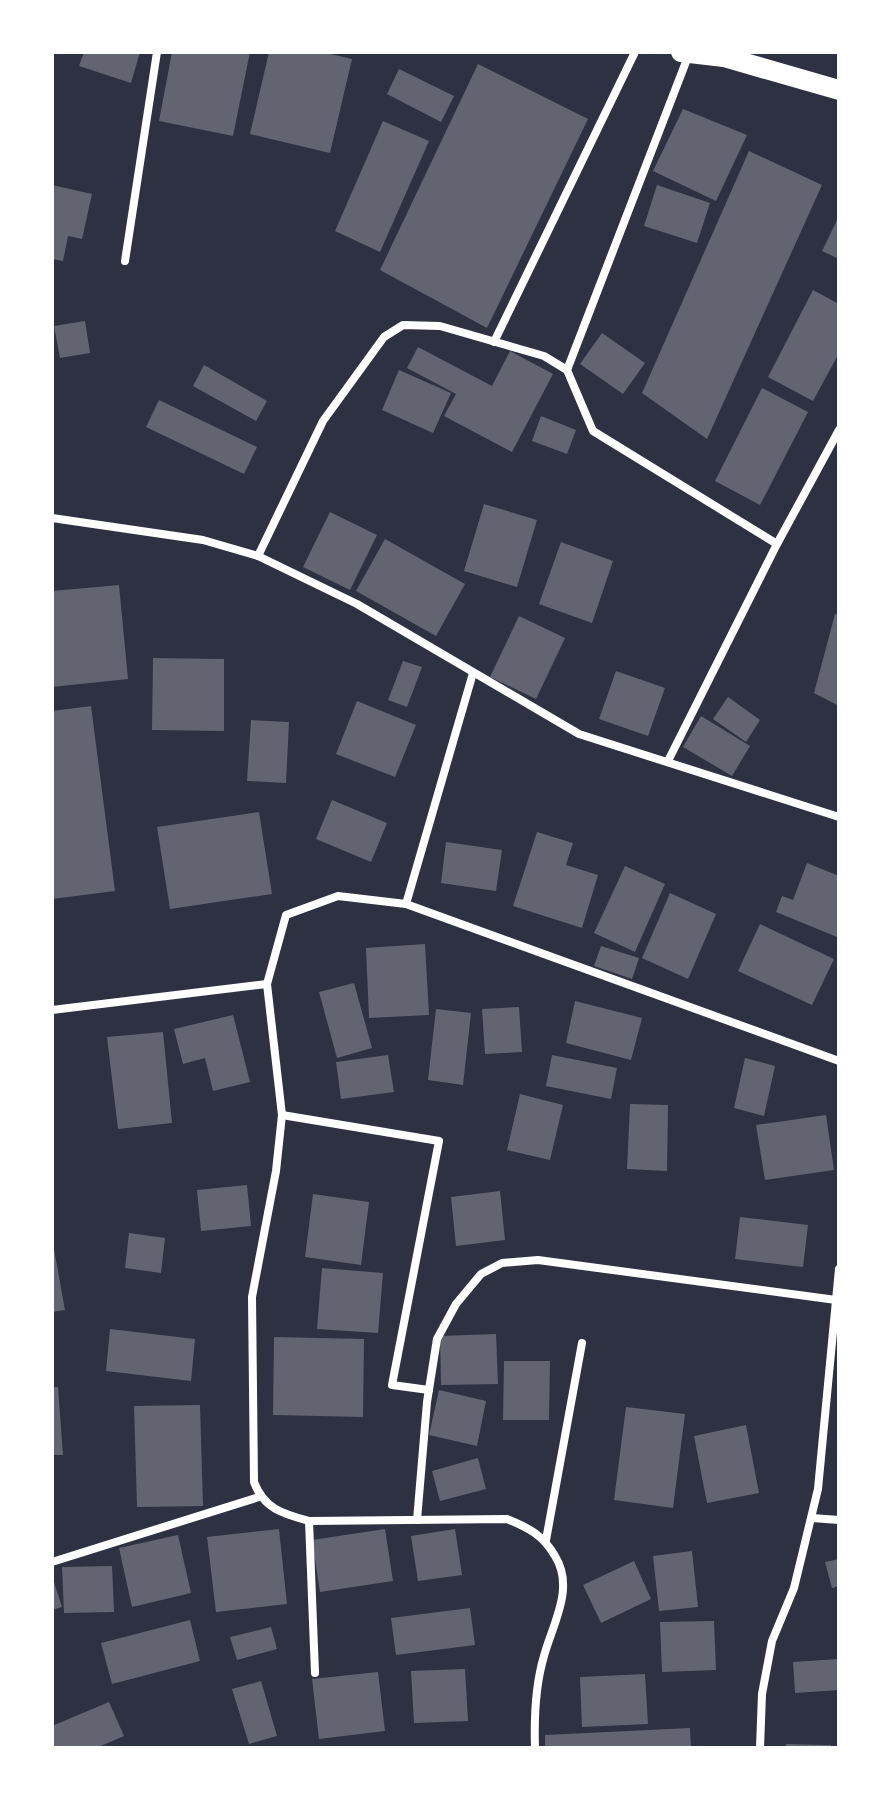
<svg xmlns="http://www.w3.org/2000/svg" width="891" height="1800" font-family="Lato,sans-serif">
  <style>
    .building { fill: #626471 }
    .lines { fill: none; stroke-linecap: round; stroke-linejoin: round }
    .minor { stroke: #fff; stroke-width: 8 }
    .primary { stroke: #fff; stroke-width: 20 }
  </style>
  <rect width="100%" height="100%" fill="#2d3142"/>
  <g class="building">
    <polygon points="84,52 140,52 131,83 79,66"/>
    <polygon points="172,52 250,52 233,136 159,121"/>
    <polygon points="269,52 322,52 352,59 330,153 250,134"/>
    <polygon points="478,64 588,119 487,328 380,270"/>
    <polygon points="399,69 454,96 441,122 387,94"/>
    <polygon points="683,109 747,135 716,201 653,171"/>
    <polygon points="383,121 429,141 380,252 335,231"/>
    <polygon points="749,151 822,185 707,439 642,393"/>
    <polygon points="52,185 92,194 82,239 68,236 63,261 52,259"/>
    <polygon points="657,185 710,203 697,243 644,226"/>
    <polygon points="839,216 839,259 822,251"/>
    <polygon points="813,290 839,304 839,353 813,401 768,377"/>
    <polygon points="85,321 90,353 60,358 54,326"/>
    <polygon points="602,333 645,363 623,394 580,364"/>
    <polygon points="418,347 492,386 510,351 553,374 512,452 444,416 456,394 407,368"/>
    <polygon points="204,365 267,401 256,421 193,386"/>
    <polygon points="399,370 451,393 433,433 382,410"/>
    <polygon points="762,388 808,412 760,505 715,481"/>
    <polygon points="159,400 257,447 244,474 146,427"/>
    <polygon points="541,416 576,430 567,454 532,441"/>
    <polygon points="484,504 537,520 517,587 464,571"/>
    <polygon points="330,512 377,535 350,590 303,567"/>
    <polygon points="385,539 465,584 436,636 356,591"/>
    <polygon points="561,542 613,561 592,623 539,604"/>
    <polygon points="119,585 128,679 52,687 52,591"/>
    <polygon points="835,614 839,615 839,706 814,693"/>
    <polygon points="519,616 565,638 536,699 490,677"/>
    <polygon points="153,658 224,659 224,731 152,730"/>
    <polygon points="403,661 422,667 407,707 388,700"/>
    <polygon points="616,671 665,688 648,736 599,719"/>
    <polygon points="728,697 760,720 746,742 713,719"/>
    <polygon points="357,701 416,725 395,777 336,754"/>
    <polygon points="91,706 115,891 52,899 52,711"/>
    <polygon points="701,716 750,746 732,776 683,747"/>
    <polygon points="251,720 289,722 286,783 247,781"/>
    <polygon points="332,800 387,823 371,862 316,839"/>
    <polygon points="259,812 272,894 170,909 157,827"/>
    <polygon points="537,832 573,843 566,865 598,875 582,928 513,906"/>
    <polygon points="446,842 502,850 496,891 441,883"/>
    <polygon points="807,863 839,876 837,937 776,912 782,896 793,900"/>
    <polygon points="625,866 665,884 635,952 594,933"/>
    <polygon points="670,893 716,914 688,979 642,958"/>
    <polygon points="760,924 834,959 812,1005 738,971"/>
    <polygon points="425,944 429,1015 369,1018 366,948"/>
    <polygon points="601,946 639,958 632,979 594,966"/>
    <polygon points="354,983 372,1048 337,1058 319,992"/>
    <polygon points="575,1001 642,1018 631,1060 566,1043"/>
    <polygon points="519,1007 522,1052 485,1054 482,1009"/>
    <polygon points="436,1009 471,1013 463,1085 428,1080"/>
    <polygon points="233,1015 250,1082 213,1091 205,1058 183,1064 174,1029"/>
    <polygon points="163,1032 172,1123 118,1129 107,1037"/>
    <polygon points="388,1055 394,1092 341,1099 336,1062"/>
    <polygon points="552,1055 617,1068 611,1099 546,1086"/>
    <polygon points="745,1058 775,1066 764,1116 734,1108"/>
    <polygon points="520,1094 563,1105 550,1160 507,1150"/>
    <polygon points="630,1104 668,1105 667,1171 627,1169"/>
    <polygon points="826,1115 834,1170 765,1180 756,1125"/>
    <polygon points="247,1185 251,1226 201,1231 197,1190"/>
    <polygon points="500,1191 505,1240 456,1246 451,1197"/>
    <polygon points="313,1194 369,1202 361,1265 305,1257"/>
    <polygon points="740,1217 808,1225 803,1267 735,1259"/>
    <polygon points="129,1233 165,1238 161,1273 125,1268"/>
    <polygon points="54,1249 65,1310 52,1312 52,1250"/>
    <polygon points="322,1268 383,1273 378,1333 317,1329"/>
    <polygon points="110,1329 195,1339 191,1381 106,1371"/>
    <polygon points="496,1334 498,1384 441,1385 440,1336"/>
    <polygon points="274,1337 364,1339 363,1417 273,1415"/>
    <polygon points="504,1361 550,1361 549,1420 503,1420"/>
    <polygon points="52,1387 58,1387 63,1455 52,1455"/>
    <polygon points="439,1390 486,1401 477,1446 429,1435"/>
    <polygon points="200,1405 203,1506 137,1507 134,1406"/>
    <polygon points="626,1407 685,1414 673,1508 614,1500"/>
    <polygon points="746,1425 759,1493 707,1503 694,1436"/>
    <polygon points="478,1458 486,1489 440,1501 432,1471"/>
    <polygon points="279,1529 287,1604 216,1612 207,1537"/>
    <polygon points="385,1529 393,1581 320,1592 312,1540"/>
    <polygon points="455,1529 462,1575 418,1581 411,1536"/>
    <polygon points="178,1535 191,1593 132,1607 119,1548"/>
    <polygon points="692,1551 698,1607 659,1611 653,1556"/>
    <polygon points="839,1559 839,1586 832,1588 825,1562"/>
    <polygon points="634,1561 651,1599 601,1623 583,1585"/>
    <polygon points="112,1566 114,1612 64,1613 62,1567"/>
    <polygon points="52,1576 62,1607 52,1610"/>
    <polygon points="470,1608 475,1645 396,1655 391,1618"/>
    <polygon points="190,1620 200,1661 112,1684 101,1643"/>
    <polygon points="714,1621 716,1670 662,1672 660,1622"/>
    <polygon points="271,1627 277,1649 237,1660 230,1637"/>
    <polygon points="839,1659 839,1690 795,1693 793,1662"/>
    <polygon points="465,1669 468,1721 414,1723 411,1671"/>
    <polygon points="378,1672 385,1731 319,1739 312,1679"/>
    <polygon points="645,1674 648,1724 582,1727 580,1677"/>
    <polygon points="261,1681 277,1736 249,1744 232,1689"/>
    <polygon points="109,1702 124,1736 96,1748 52,1748 52,1726"/>
    <polygon points="690,1728 691,1748 545,1748 545,1735"/>
    <polygon points="786,1744 831,1745 831,1748 786,1748"/>
  </g>
  <g class="lines">
    <g class="minor">
      <polyline points="125,261 157,52"/>
      <polyline points="494,342 635,52"/>
      <polyline points="567,370 689,54"/>
      <polyline points="52,518 203,540 258,556 357,604 579,734 839,817"/>
      <polyline points="258,556 323,421 384,337 403,325 440,326 544,356 567,370 593,431 777,544"/>
      <polyline points="668,761 777,544 839,430"/>
      <polyline points="406,904 473,673"/>
      <polyline points="52,1010 267,984"/>
      <polyline points="282,1115 439,1141 392,1385 429,1390"/>
      <polyline points="812,1518 839,1520"/>
      <polyline points="417,1520 427,1402 437,1339 456,1304 481,1274 502,1263 538,1260 836,1300"/>
      <polyline points="309,1521 315,1673"/>
      <polyline points="546,1540 582,1343"/>
      <polyline points="52,1562 259,1497"/>
      <path d="M535,1748C534,1717 535,1686 544,1656C553,1623 575,1588 555,1556C543,1535 529,1528 507,1519L309,1521C283,1514 264,1509 254,1482L252,1297L276,1171L282,1115L267,984L286,915L338,896L406,904L839,1061"/>
      <polyline points="760,1748 762,1694 772,1641 794,1588 818,1489 839,1269"/>
    </g>
    <polyline class="primary" points="681,52 724,57 839,90"/>
  </g>
  <rect width="891" height="1800" fill="none" stroke="#ffffff" stroke-width="108"/>
</svg>
